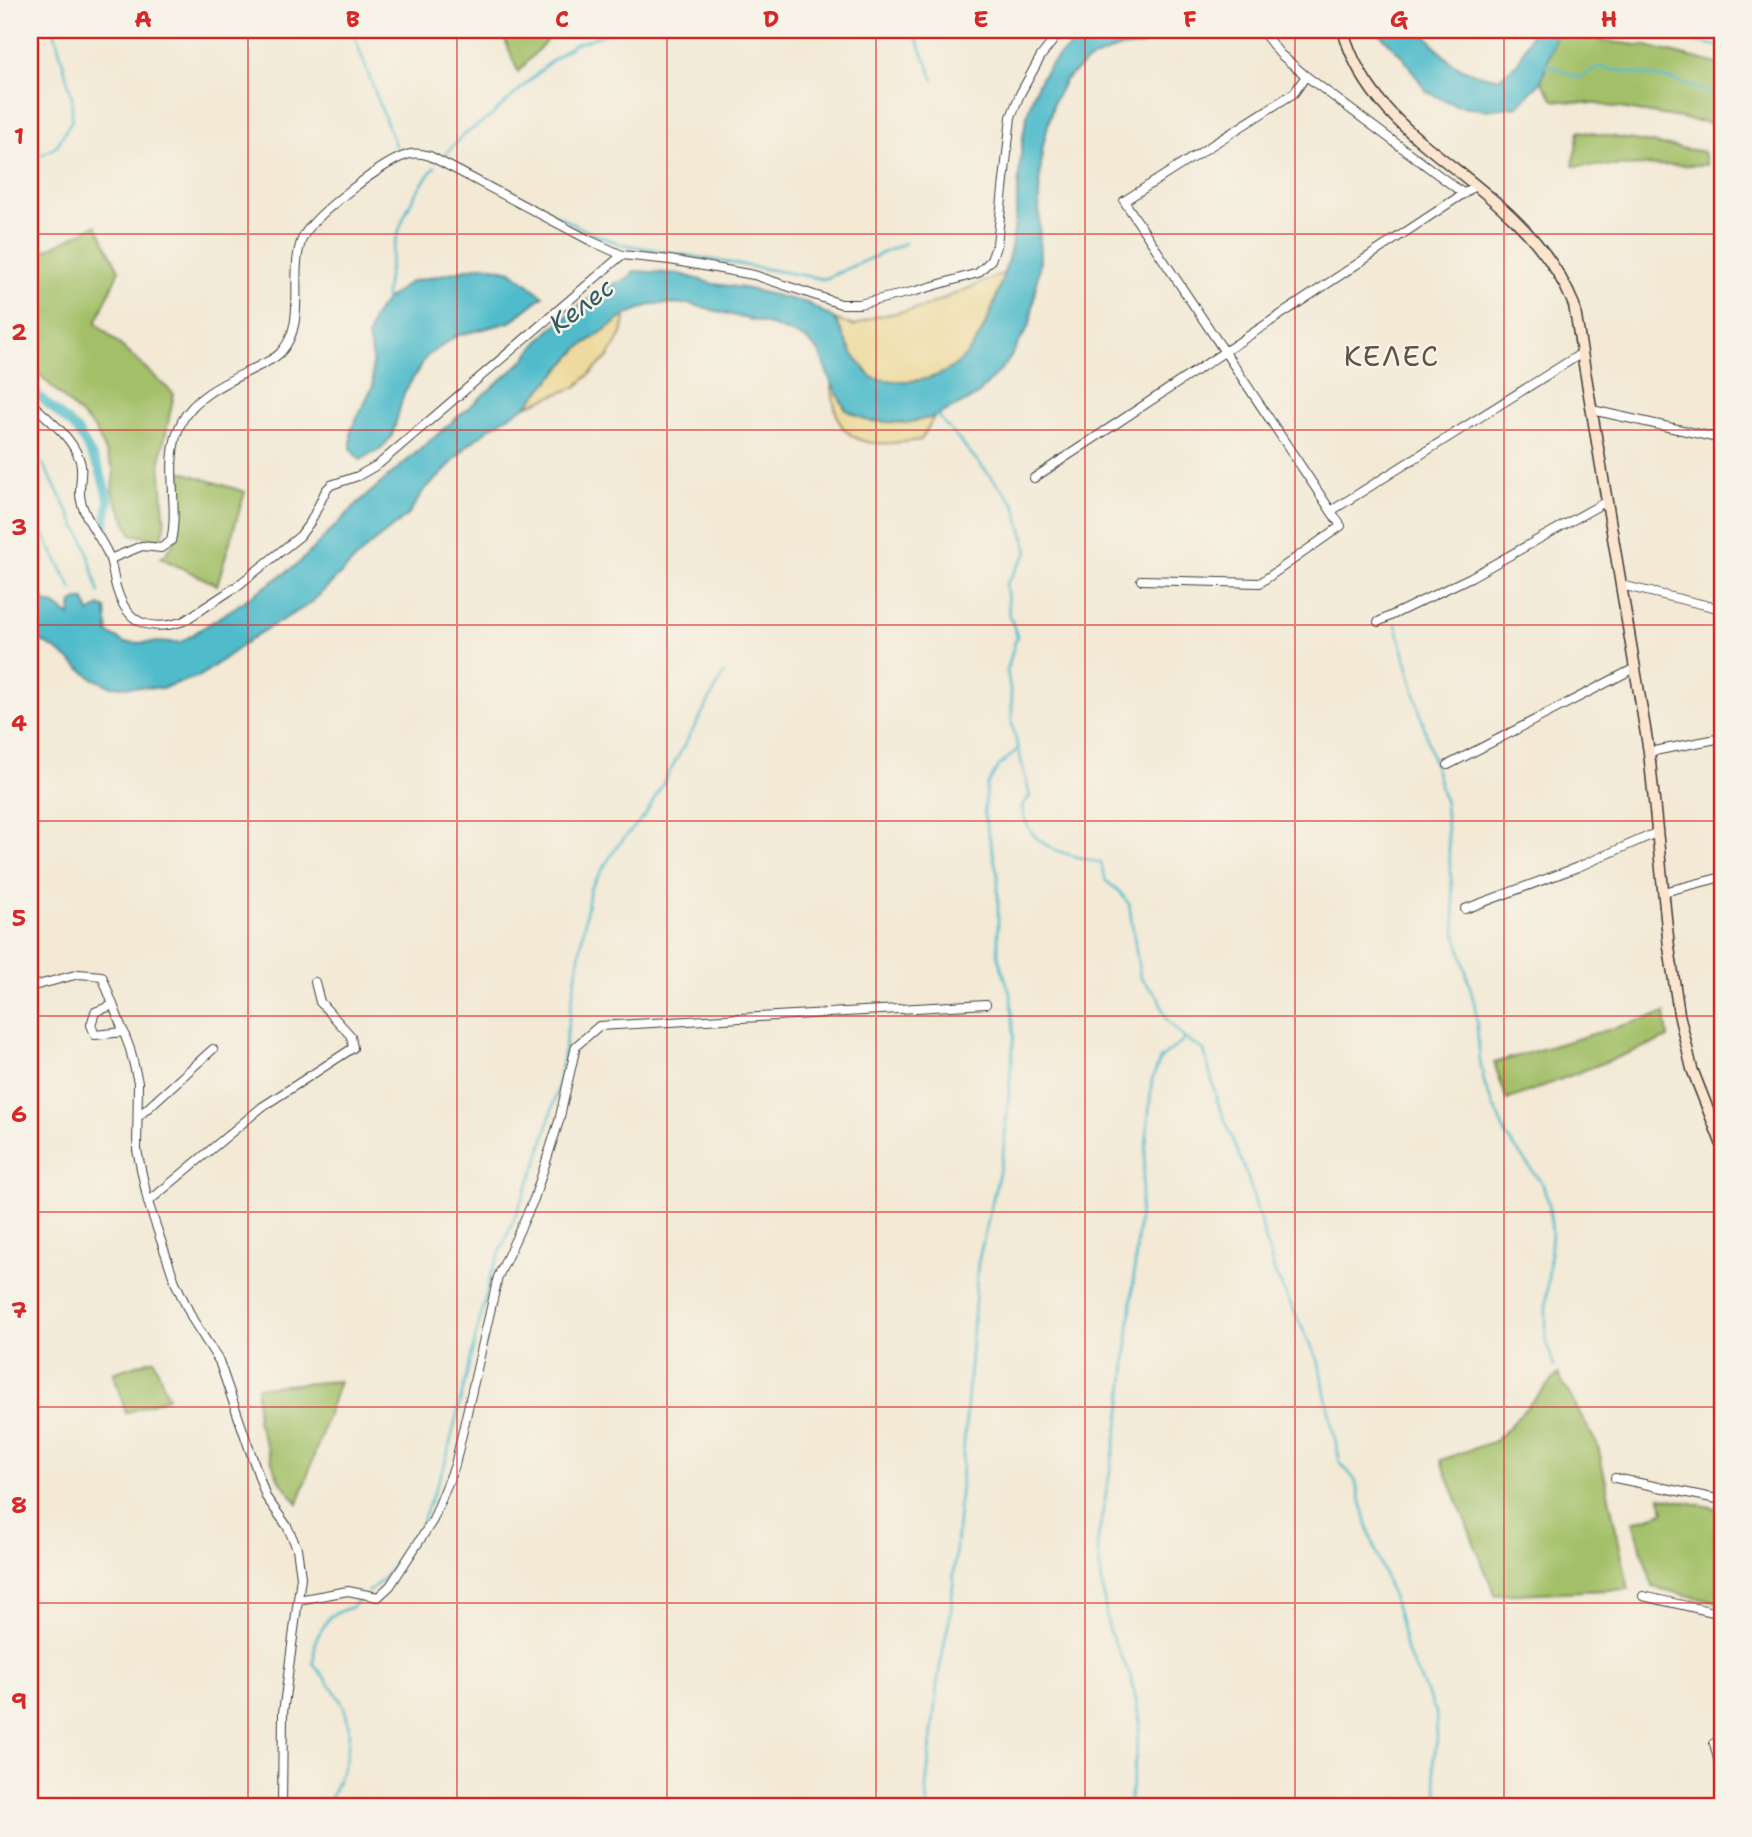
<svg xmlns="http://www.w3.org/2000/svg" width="1752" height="1837" font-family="'Shantell Sans',sans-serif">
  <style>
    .green { fill: #a3c067; stroke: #606e42; stroke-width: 2 }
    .sand { fill: #eeda9e; stroke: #857b5d; stroke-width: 2 }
    .water { fill: #4fbbcb; stroke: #366c74; stroke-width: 2 }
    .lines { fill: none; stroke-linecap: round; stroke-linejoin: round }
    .stream { stroke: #4fbbcb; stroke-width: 2.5 }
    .canal { stroke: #4fbbcb; stroke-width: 9 }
    .minor-casing { stroke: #3c3b38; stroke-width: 10 }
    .secondary-casing { stroke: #3c3b38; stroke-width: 13 }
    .minor { stroke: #fff; stroke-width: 8 }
    .secondary { stroke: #fbe5cf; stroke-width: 10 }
    .grid { fill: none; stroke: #d62828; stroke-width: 2; stroke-opacity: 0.55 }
    .labels { text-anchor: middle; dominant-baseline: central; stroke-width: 5; stroke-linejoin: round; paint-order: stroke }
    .water-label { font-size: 26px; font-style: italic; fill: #305c62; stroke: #f7f3e8 }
    .quarter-label { font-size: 28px; letter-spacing: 2px; fill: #625046; stroke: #f7f3e8 }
    .neatline { fill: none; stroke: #d62828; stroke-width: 2.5 }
    .grid-label { font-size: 23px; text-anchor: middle; font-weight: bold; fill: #d62828 }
  </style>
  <rect width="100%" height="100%" fill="#f7f3e8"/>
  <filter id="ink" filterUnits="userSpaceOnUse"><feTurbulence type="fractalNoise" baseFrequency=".0143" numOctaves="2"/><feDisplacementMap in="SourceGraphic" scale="14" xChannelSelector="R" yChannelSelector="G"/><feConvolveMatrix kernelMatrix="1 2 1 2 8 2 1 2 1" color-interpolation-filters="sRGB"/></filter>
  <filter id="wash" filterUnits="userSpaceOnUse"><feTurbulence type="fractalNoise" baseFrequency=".00686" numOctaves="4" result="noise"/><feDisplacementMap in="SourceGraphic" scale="28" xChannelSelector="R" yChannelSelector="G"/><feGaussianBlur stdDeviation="1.57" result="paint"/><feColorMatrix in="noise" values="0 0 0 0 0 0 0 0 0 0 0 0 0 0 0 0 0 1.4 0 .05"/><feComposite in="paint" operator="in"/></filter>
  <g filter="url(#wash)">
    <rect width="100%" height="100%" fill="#f3e9d5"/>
    <g class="green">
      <polygon points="501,30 579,30 548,39 518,72"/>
      <polygon points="1558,30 1586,30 1602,41 1646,46 1722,65 1722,125 1596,104 1554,100 1541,81"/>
      <polygon points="1579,131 1704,152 1707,165 1573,166"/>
      <polygon points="96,225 119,270 96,323 174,394 160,461 165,528 159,540 131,534 112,491 114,470 95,429 30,365 30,361 42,351 30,334 30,258"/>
      <path d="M176,470L245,492L217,585L161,558C188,538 174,499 176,470Z"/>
      <polygon points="1665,1013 1668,1038 1507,1100 1494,1063"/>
      <polygon points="154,1359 168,1398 126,1413 113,1373"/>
      <polygon points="1558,1374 1598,1446 1629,1589 1495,1595 1441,1460 1495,1441"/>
      <polygon points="339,1381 298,1504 278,1478 257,1421 257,1387"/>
      <polygon points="1660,1497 1722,1509 1722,1604 1653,1587 1633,1522 1664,1512"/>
    </g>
    <g class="sand">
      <path d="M1004,273C981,346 960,395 872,378L853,355L835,319L854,326L874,317L922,308Z"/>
      <polygon points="626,315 622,334 608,357 576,387 526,406 579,348"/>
      <path d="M831,382L846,410L906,423L934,417L921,440C894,443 855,452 839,421C834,410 833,394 831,382Z"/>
    </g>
    <g class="water">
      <path d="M1092,30H1179L1163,34L1139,46L1117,48L1086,62L1065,80L1054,101L1042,150L1039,196L1040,261L1030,324L1007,363L975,397L934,417L906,423L868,421L846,410L831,382L819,352L806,339L774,326L690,304H652L626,315L579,348L526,406L491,427L466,447L440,476L424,490L408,515L368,547L310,604L258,634L200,676L162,688L110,686L92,678L58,651L30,634V576L45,602L55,605L70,616L72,603L77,600H85L89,613L100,606L106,609L108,633L125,643L181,642L237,606L298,564L359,502L524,360C542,333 575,308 602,290C613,282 626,283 635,271L680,274L714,284L744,288L807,303L835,319L853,355L872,378C947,393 978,357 999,290C1003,275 1009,259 1012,243C1022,191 1015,136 1037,86C1048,61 1071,46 1092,30Z"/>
      <path d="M1376,30H1422C1450,64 1455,72 1499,78L1518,63L1533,30H1558L1541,81L1518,106L1484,110L1456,105L1427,92L1402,56Z"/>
      <polygon points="485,265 511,271 543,296 510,322 456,336 426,357 404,393 392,436 381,449 360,460 351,450 351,430 373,386 372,354 368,338 373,318 386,300 410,282"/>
    </g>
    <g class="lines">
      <g class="stream">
        <polyline points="352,30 396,148"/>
        <polyline points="913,30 934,80"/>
        <polyline points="1652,30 1674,37 1722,47"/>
        <polyline points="1546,64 1580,78 1598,67 1674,80 1722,97"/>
        <polyline points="443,157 461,137 491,116 549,63 573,45 616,30"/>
        <polyline points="444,157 591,233 621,244 824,279 905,243"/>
        <polyline points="30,161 56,147 72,120 72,97 54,30"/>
        <path d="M385,302C390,251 401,206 435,167"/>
        <path d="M937,415L1015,504L1028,552L1006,584L1009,613L1017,636L1007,670L1012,703V724L1030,796L1022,806C1027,850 1066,853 1101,863L1106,881L1119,891L1129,904L1140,977L1158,997L1167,1020L1185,1039L1204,1050L1217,1100L1248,1178L1275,1273L1318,1360L1340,1462L1355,1480L1370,1534L1398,1613L1407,1653L1436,1712L1437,1738L1433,1764L1440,1807"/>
        <polyline points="43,464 85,543 99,592"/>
        <polyline points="36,521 72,589"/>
        <polyline points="1396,624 1445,804 1456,934 1475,1006 1480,1061 1485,1086 1507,1137 1543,1185 1549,1204 1552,1233 1546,1303 1546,1340 1554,1367"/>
        <polyline points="368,1592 383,1579 416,1537 445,1464 491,1274 538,1161 558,1087 590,889 618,845 646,814 724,674"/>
        <path d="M327,1807C341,1775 359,1739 342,1703C335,1689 322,1675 313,1663L316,1639L330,1616L351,1607L363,1597"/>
        <polyline points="927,1807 926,1788 938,1677 951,1611 978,1263 1003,1155 1014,1037 1011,996 998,957 998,876 984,813 987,785 999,766 1018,749"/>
        <polyline points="1129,1807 1140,1721 1131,1677 1108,1629 1097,1544 1122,1405 1152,1080 1160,1059 1185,1039"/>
      </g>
      <polyline class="canal" points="30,388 77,430 99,468 109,501 105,524"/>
    </g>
  </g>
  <g filter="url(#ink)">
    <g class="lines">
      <g class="minor-casing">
        <g id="minor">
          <polyline points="1261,30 1280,54 1306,76 1464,194"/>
          <path d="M30,402C48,419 70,435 79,458C85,472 77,487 81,501C85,520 100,536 108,554C113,565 113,578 117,590C128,625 151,632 184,621L236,587L300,536L311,521L326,490L331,485L358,476L379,464L622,255"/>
          <polyline points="1592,410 1722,439"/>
          <polyline points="1034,478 1475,186"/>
          <polyline points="1331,511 1582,353"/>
          <path d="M110,559L142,546L161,548L171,541C180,501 162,461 182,421C197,393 232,380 259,366C266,362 275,359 281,352C308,322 288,275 302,239C311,217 381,164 404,156C412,152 421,153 430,156L591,241L622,255L670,260L754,275L841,304H859L916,291L978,273L991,260L997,244L1011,117L1020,94L1041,56L1059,33L1065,30"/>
          <polyline points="1141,580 1260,583 1341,526 1124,201 1294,93 1306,76"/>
          <polyline points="1621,585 1722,609"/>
          <polyline points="1378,622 1471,577 1607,501"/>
          <polyline points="1649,752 1722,738"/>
          <polyline points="1448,765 1635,668"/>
          <polyline points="1664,892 1722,877"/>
          <polyline points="1465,909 1578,867 1658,832"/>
          <polyline points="30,987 79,974 102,976 130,1049 138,1082 137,1150 148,1202 175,1282 193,1320 219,1361 266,1497 287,1526 297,1548 301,1577 283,1713 282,1807"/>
          <polyline points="113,1005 95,1012 91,1025 95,1035 124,1032"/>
          <polyline points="138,1117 213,1049"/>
          <polyline points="148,1202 262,1107 353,1048 351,1036 320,1002 315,982"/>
          <polyline points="1615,1478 1722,1500"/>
          <polyline points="1643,1596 1722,1614"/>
          <polyline points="298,1600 348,1591 378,1597 390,1586 433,1520 455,1465 498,1277 534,1199 559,1121 576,1046 599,1026 986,1004"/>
          <polyline points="1722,1741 1714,1743 1722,1775"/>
        </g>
      </g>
      <g class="secondary-casing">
        <path id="secondary" d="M1343,30C1368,122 1451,157 1513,218C1540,244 1560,271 1574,305L1649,752L1669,947L1679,1014L1692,1069L1722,1145"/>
      </g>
      <use href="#minor" class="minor"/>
      <use href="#secondary" class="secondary"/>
    </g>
  </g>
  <path class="grid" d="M248,30V1807M457,30V1807M667,30V1807M876,30V1807M1085,30V1807M1295,30V1807M1504,30V1807M30,234H1722M30,430H1722M30,625H1722M30,821H1722M30,1016H1722M30,1212H1722M30,1407H1722M30,1603H1722"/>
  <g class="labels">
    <g class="water-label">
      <text transform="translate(581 305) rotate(-37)">Келес</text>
    </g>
    <g class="quarter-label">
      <text x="1392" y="356">КЕЛЕС</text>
    </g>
  </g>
  <rect width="1752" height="1837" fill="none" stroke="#f7f3e8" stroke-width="77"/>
  <rect x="38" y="38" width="1676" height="1760" class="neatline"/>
  <g class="grid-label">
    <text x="143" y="27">A</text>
    <text x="353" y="27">B</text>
    <text x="562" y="27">C</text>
    <text x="771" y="27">D</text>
    <text x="981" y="27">E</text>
    <text x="1190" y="27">F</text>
    <text x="1399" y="27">G</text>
    <text x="1609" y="27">H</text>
    <text x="19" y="144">1</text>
    <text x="19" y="340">2</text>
    <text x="19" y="535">3</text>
    <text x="19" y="731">4</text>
    <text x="19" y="926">5</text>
    <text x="19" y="1122">6</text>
    <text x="19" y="1318">7</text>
    <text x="19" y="1513">8</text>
    <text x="19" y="1709">9</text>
  </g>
</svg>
